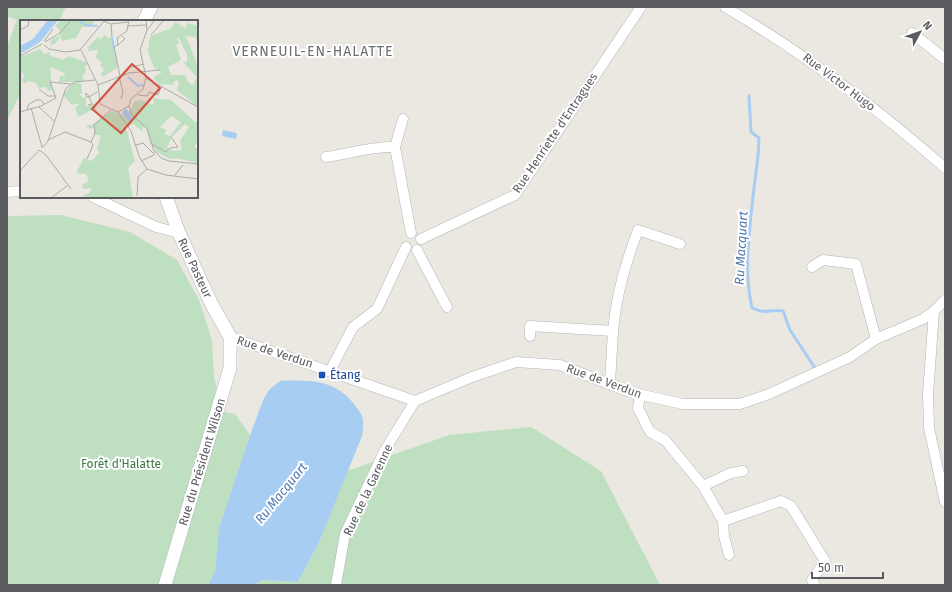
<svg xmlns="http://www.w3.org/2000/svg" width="952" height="592" font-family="'Fira Sans',sans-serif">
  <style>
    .green { fill: #bfdfc1 }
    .water { fill: #a7cdf3 }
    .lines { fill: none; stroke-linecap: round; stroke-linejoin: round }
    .stream { stroke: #a7cdf3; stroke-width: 3 }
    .minor-casing { stroke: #b3b5b9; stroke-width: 11 }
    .tertiary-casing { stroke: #b3b5b9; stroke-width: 14 }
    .minor { stroke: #fff; stroke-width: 10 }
    .tertiary { stroke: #fff; stroke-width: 13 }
    .transit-dot { fill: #1a4fb4; stroke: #fff; stroke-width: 1.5 }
    .labels { text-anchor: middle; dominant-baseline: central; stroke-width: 4; stroke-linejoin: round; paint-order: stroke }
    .street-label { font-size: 12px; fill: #595b5f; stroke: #fff }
    .transit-label { font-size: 12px; fill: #164399; stroke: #fff; text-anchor: start }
    .park-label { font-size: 12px; fill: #3d7944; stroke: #fff }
    .water-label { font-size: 13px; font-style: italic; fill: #4e78b1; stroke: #fff }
    .quarter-label { font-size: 14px; letter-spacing: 1px; fill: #6a6d71; stroke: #fff }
    .inset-river { fill: none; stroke: #a7cdf3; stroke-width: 2 }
    .inset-road { fill: none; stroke: #acaca8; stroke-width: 1 }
    .view { fill: #d1533f; fill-opacity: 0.15; stroke: #d1533f; stroke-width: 2 }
    .inset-edge { fill: none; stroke: #595b5f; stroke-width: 2 }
  </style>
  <rect width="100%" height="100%" fill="#eae8e0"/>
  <g class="green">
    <polygon points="7,7 66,7 59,21 21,21 21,93 7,120 7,46 17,20 7,16"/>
    <polygon points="61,215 130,232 177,260 199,300 212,340 214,376 221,411 235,414 250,435 219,528 215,571 208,585 7,585 7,216"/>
    <polygon points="531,427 601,471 660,585 253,585 263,580 298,582 320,540 347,471 449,435"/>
  </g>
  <g class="water">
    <polygon points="223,130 237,133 236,139 222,136"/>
    <path d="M280,381C309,380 334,379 354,404C358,409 362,414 363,420C363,425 363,431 362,436L320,540L298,582L263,580L253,585H208L215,571L219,528L250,435L264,398L270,389Z"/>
  </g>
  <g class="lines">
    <path class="stream" d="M749,96L751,132L759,138C759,155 756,171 754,188C750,227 743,269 752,308C768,315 768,309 783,311L790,330L815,368"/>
    <g class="minor-casing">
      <g id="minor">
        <path d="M725,7C805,54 876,107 945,168"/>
        <polyline points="912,33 945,59"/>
        <polyline points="403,119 395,147 411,233"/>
        <path d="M326,157C349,154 371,146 395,147"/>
        <polyline points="7,192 21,191"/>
        <polyline points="93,197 156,227 179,233"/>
        <polyline points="421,239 515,195 641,7"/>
        <polyline points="417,250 447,307"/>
        <polyline points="812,267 823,260 856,264 876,339"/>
        <polyline points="934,311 928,394 929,428 945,502"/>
        <path d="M613,331C616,295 625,264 638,230L680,244"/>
        <polyline points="530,336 530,326 613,331 610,383"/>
        <polyline points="230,337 415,401 472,377 516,362 560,365 630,392 683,404 740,404 769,394 850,357 876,339 923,319 934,311 945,300"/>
        <polyline points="330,371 353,327 377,309 406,247"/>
        <polyline points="640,395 638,408 650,432 665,440 703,486 723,521 781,501 791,506 825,561 812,580 815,585"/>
        <polyline points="703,486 731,473 743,471"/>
        <polyline points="723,521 724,536 729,555"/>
        <polyline points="336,585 345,534 385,450 415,401"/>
      </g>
    </g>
    <g class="tertiary-casing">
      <g id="tertiary">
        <polyline points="144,21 151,7"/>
        <polyline points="165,585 230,368 230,337 211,303 179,233 166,197"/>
      </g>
    </g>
    <use href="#minor" class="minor"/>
    <use href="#tertiary" class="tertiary"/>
  </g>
  <rect class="transit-dot" x="318" y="371" width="8" height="8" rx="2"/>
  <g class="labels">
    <g class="street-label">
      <text transform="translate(839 82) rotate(37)">Rue Victor Hugo</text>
      <text transform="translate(555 133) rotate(-56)">Rue Henriette d'Entragues</text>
      <text transform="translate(195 268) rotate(65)">Rue Pasteur</text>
      <text transform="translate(275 352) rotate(18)">Rue de Verdun</text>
      <text transform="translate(604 381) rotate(20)">Rue de Verdun</text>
      <text transform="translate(202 462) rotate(-73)">Rue du Président Wilson</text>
      <text transform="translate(368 490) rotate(-65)">Rue de la Garenne</text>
    </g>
    <g class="transit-label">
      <text x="330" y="375">Étang</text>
    </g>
    <g class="park-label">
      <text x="121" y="464">Forêt d'Halatte</text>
    </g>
    <g class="water-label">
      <text transform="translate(741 248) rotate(-87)">Ru Macquart</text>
      <text transform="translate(281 493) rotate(-51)">Ru Macquart</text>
    </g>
    <g class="quarter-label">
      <text x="313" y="51">VERNEUIL-EN-HALATTE</text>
    </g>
  </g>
  <g transform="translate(20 20)">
    <rect width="178" height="178" fill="#eae8e0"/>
    <path d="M42,0H75V1L70,7H62L56,18L43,21L40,17L35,24L30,25L32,19L40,16V10L35,6ZM155,2L165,8L167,3L178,6V23L175,17L166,16L176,41L178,58L163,42H167V35L159,18L157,19L159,23L156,25L161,40L148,47L151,55H165L169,63L173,65L176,59L178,60V87L157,70L159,62L156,60L152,65L139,64L133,58L142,52L134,48L128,32L129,21L131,16L151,8ZM92,14L98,47L83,57L81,54L84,50L80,44L83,43L76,38L78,30L68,31L69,28H67L79,16V20L85,15L89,19ZM20,29L24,34L29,32L31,36L43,40L49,36L68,43L65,47L66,53L62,55L65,62H39L40,56H44L45,53L30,47L32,70L28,71L26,67L19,68L16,63L8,61L4,64L2,61L5,54L0,52V37ZM53,63H61L62,73L59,75L66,79V87L74,83L78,96L74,89L58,97L55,88L60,83L52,85L43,75ZM133,78L151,80L175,102L178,101V121L174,127L178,129V143L156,138L150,139L137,132L130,123L126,108L122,107L123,112L113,104L106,108L115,141L108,148L113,178H60L70,172L71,168L63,169L62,164L69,162L66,154L56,153L64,138L72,141L80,132L77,130L81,115H75L74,107L69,109L66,105H72L92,91L103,95L110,102L112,99L109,92L115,81L120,80L134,85ZM151,96L161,102L150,116L144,114L147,110L140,107ZM165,104L169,107L160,121L162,130L154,131L147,128L151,118Z" fill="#bfdfc1" fill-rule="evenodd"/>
    <path d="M28,0H38L20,22L0,34V26L13,19ZM105,89L108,90L112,99L111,104L102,93Z" fill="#a7cdf3"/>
    <path class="inset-river" d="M57,0L66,5L78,6M92,17L94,29M108,57L118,66L123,65"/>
    <path class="inset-road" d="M81,0L91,4L108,2M91,4L92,16M108,6L126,5M0,10L8,6L9,0M127,10L135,0M131,15L144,0M24,21L33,9M25,22L40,13L51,0M24,25L29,29L46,32L60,30L85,0M98,25L105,19L102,16M61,30L78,65M0,36L22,24M112,47L124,44M99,56L103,73L101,79M100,56L94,27L98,25L97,18L107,11L109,0M126,58L178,87M78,65L109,53L140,50M78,65L80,84L98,92M19,69L28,76H35M66,73L69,76V77H66ZM118,75L127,76L129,72L138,75L141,67M36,78L30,62L51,64M68,85L72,84L69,77L77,72M109,86L112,95L127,108L134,131V135L121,141M19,87L34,101M11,88L22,127M7,90L9,84L16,80H21L24,84M0,92L21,86L36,78M98,92L111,111L119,136L127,149L146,155L178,159M98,92L109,86L111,79L123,69L126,57L120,30L127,10L126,0M28,120L45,112L71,122M71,122L75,113L74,105L91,90M132,124L146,132L150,128L158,127L151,117M116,125L123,123L133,133M22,128L28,121L46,68L55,62L75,60M19,130L26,135L51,169M135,131L141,138L149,141L178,144M67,139L73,125L71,122M0,151L19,130M155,155L163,145M117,176L118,157L127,149M31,178L47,166"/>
    <path class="view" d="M112,44L140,68L101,113L72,89Z"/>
    <rect width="178" height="178" class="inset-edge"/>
  </g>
  <rect width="952" height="592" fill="none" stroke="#595b5f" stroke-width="16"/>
  <g transform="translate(920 32) rotate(49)" stroke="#ffffff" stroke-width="3" paint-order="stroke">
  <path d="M0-3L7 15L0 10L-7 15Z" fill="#595b5f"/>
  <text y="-6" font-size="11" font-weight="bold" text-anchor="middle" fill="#595b5f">N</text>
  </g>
  <path d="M812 572v6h71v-6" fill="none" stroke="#595b5f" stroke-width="2"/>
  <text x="818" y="572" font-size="12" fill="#595b5f" stroke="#ffffff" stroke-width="3" paint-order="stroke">50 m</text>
</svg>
